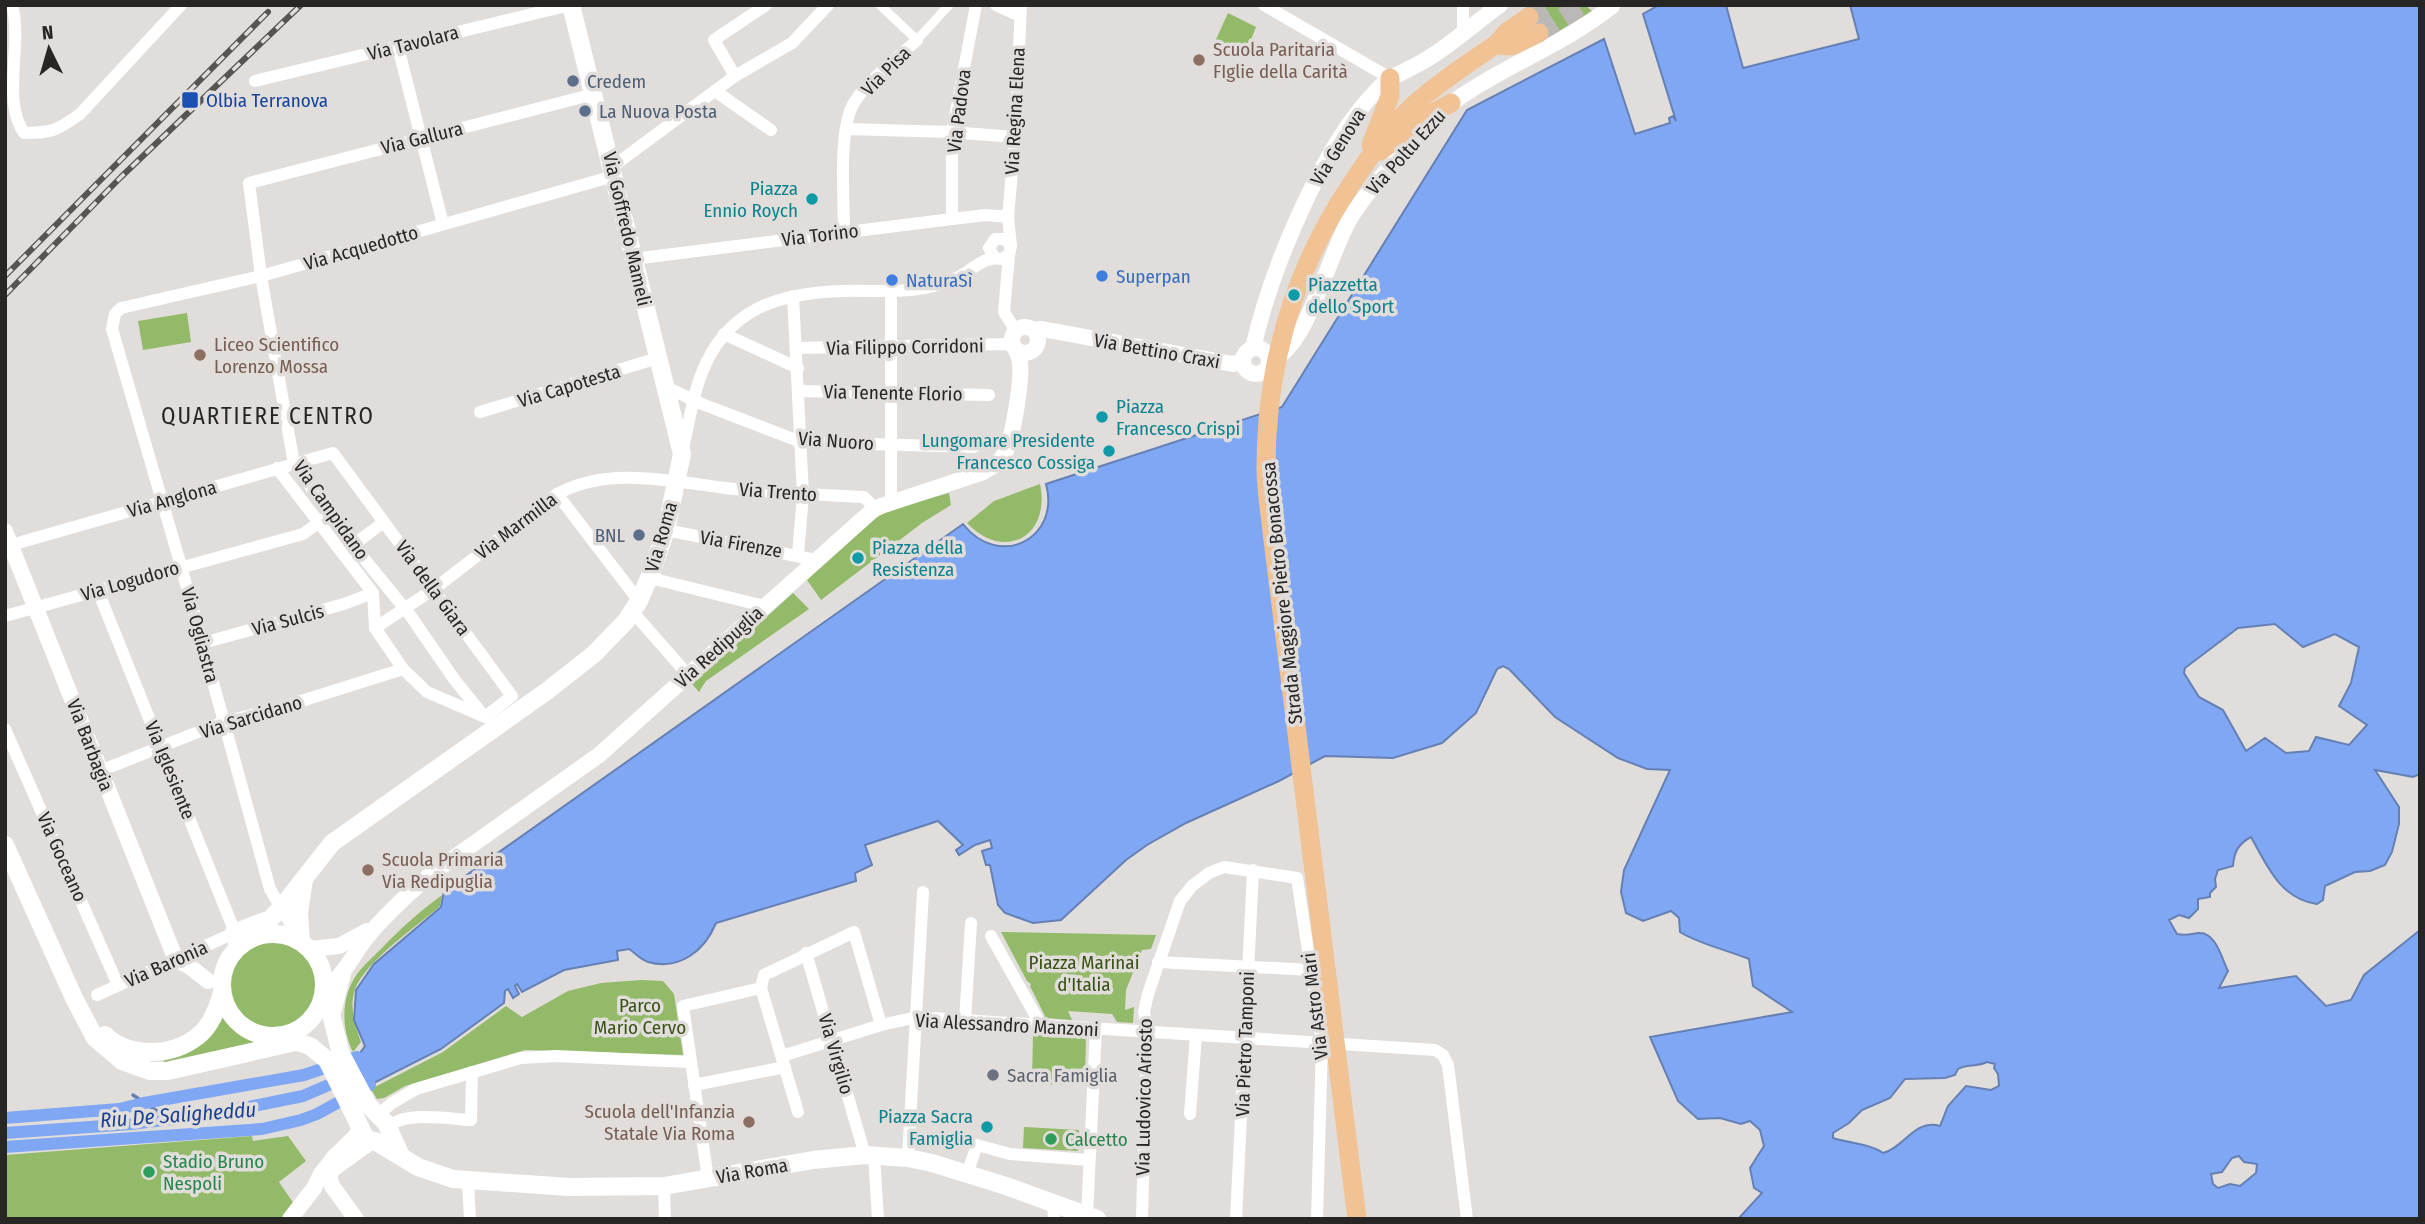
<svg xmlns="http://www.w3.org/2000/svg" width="2425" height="1224" font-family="'Fira Sans Condensed',sans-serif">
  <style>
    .green { fill: #93ba68 }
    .water { fill: #7fa7f3; stroke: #6580b5; stroke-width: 2; fill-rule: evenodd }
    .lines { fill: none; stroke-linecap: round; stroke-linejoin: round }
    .stream { stroke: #6580b5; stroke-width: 3.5 }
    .canal { stroke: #7fa7f3; stroke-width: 12 }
    .primary-tunnel { stroke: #bcb8b7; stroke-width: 19; stroke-dasharray: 19 10; stroke-linecap: butt }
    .pedestrian { stroke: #fff; stroke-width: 9 }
    .minor { stroke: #fff; stroke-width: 12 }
    .tertiary { stroke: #fff; stroke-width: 16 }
    .secondary { stroke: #fff; stroke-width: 18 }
    .primary { stroke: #f1c293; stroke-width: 19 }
    .rail-casing { stroke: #575554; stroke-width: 6 }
    .rail { stroke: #e1dddb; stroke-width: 3.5; stroke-dasharray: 10; stroke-linecap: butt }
    .education-dot { fill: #8d6e63; stroke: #e1dddb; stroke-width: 2.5 }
    .service-dot { fill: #5c6f8a; stroke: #e1dddb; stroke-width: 2.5 }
    .transit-dot { fill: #1a4fb4; stroke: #e1dddb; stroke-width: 2.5 }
    .culture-dot { fill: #0f9aa8; stroke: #e1dddb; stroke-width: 2.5 }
    .shop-dot { fill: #3f7fe0; stroke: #e1dddb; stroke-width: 2.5 }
    .worship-dot { fill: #6b7280; stroke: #e1dddb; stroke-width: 2.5 }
    .leisure-dot { fill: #2e9e5b; stroke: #e1dddb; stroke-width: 2.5 }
    .labels { text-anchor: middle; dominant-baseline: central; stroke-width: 7; stroke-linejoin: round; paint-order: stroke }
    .street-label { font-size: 19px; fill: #282625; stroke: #e1dddb }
    .education-label { font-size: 19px; fill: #785e54; stroke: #e1dddb; text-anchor: start }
    .service-label { font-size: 19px; fill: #4e5e75; stroke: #e1dddb; text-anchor: start }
    .transit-label { font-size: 19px; fill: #164399; stroke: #e1dddb; text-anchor: start }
    .culture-label { font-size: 19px; fill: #0d838f; stroke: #e1dddb; text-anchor: end }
    .shop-label { font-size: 19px; fill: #366cbe; stroke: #e1dddb; text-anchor: start }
    .park-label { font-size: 19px; fill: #385216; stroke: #e1dddb }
    .worship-label { font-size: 19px; fill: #5b616d; stroke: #e1dddb; text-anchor: start }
    .leisure-label { font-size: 19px; fill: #27864d; stroke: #e1dddb; text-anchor: start }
    .water-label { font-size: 21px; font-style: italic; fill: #184097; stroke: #e1dddb }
    .quarter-label { font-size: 23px; letter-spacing: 2px; fill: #282625; stroke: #e1dddb }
  </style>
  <rect width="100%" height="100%" fill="#e1dddb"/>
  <g class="green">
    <polygon points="1527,5 1585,5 1592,11 1549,37"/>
    <polygon points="1228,13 1256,27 1244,58 1213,46"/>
    <polygon points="187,313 191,342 143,350 138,321"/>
    <path d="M1040,484C1051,537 1004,562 967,523L994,501Z"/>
    <polygon points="949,493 951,505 922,523 821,600 807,580 876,518 890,510"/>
    <polygon points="793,593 809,609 706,681 699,692 692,684"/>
    <path d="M442,895L440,906C417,926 366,961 355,989C349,1007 355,1026 361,1042L353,1052C340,1026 341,992 361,969C367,962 374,956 380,950C400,929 419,912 442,895Z"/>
    <polygon points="1001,932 1156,935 1151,949 1142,950 1126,990 1125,1010 1134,1007 1133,1023 1117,1022 1112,1014 1068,1011 1072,1020 1046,1018 1030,986 1031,984 1027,981"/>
    <circle cx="273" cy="985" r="44"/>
    <polygon points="641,980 663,981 674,994 683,1055 525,1050 405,1086 384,1098 377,1099 371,1089 443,1052 506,1006 522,1017 568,991 601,983"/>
    <path d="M222,1007C231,1024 243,1034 260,1041L164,1062V1058Z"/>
    <polygon points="1033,1034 1086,1035 1085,1085 1032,1084"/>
    <polygon points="1024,1127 1079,1130 1078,1151 1023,1148"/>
    <polygon points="252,1136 253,1141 288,1136 306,1161 279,1182 294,1204 281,1219 5,1219 5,1155"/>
  </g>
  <path class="water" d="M1659,5H1726L1743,68L1859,39L1850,5H2420V774L2413,777L2375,770L2399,807V824L2392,852L2385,865L2370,871L2355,872L2325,886L2323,900L2317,904C2280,899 2267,865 2251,837C2238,844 2234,852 2233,866L2218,870L2215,879L2216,887L2210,893V897L2198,899V909L2189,918L2179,915L2169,920L2177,934C2186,936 2191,934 2199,933C2216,932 2222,959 2228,971L2219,988L2296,976L2326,1006L2351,1000L2364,975L2420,930V1219H1738L1762,1193L1754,1188L1750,1168L1764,1146L1760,1130L1750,1121L1741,1124L1720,1118L1698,1119L1678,1101L1650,1037L1792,1012L1753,986L1749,959C1727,950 1699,944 1680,932L1679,918L1671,911L1643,921L1626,913L1621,892L1624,870L1670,770L1647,769L1618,758L1555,717L1509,669L1503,666L1497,669L1476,713L1442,743L1393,758L1325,756L1279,781L1186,823L1147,845L1126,860L1061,920L1033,923L1005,913L998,905L990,865H986L982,851L992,848L990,840L975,845L959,855L956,850L963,845L938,821L865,845L872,865L855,873L856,881L716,923C705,950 680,971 648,962C641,960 635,953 629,949L617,951L618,960L564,970L522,992L517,984L515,986L519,994L513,998L508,989L505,991L504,1003L441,1049L370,1085L357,1057L365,1046L354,1020L356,990L374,964L441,907L444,891L963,524C999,570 1061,539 1046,484L1282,407L1467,110L1604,39L1635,134L1670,123L1669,118L1673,116L1676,121L1643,14ZM2275,624L2303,647L2335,634L2359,647L2351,683L2339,706L2367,725L2349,745L2316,737L2309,751L2286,753L2265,738L2246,751L2223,710L2199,697L2184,673L2185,668L2238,628ZM1987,1062L1995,1064L1994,1068L1998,1074L1999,1086L1991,1090L1966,1086L1948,1106L1940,1126C1915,1118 1904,1148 1883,1153C1871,1144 1848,1143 1833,1138V1133L1849,1123L1862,1110L1890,1098L1905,1079L1945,1078L1955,1075L1958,1069C1966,1064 1977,1067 1987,1062ZM2239,1156L2244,1162L2257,1164L2256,1173L2240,1186L2230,1184L2218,1188L2213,1184L2211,1174L2222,1172L2232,1158Z"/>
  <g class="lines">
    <polyline class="stream" points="133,1095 169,1119"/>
    <g class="canal">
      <polyline points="5,1118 119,1109 144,1103 304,1075 357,1057 370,1085 317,1114 301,1120 262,1129 5,1147"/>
      <polyline points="5,1133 132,1124 218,1113 303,1096 345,1078"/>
    </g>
    <g class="primary-tunnel">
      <polyline points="1529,17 1547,5"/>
      <polyline points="1539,33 1582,5"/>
    </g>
    <polyline class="pedestrian" points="880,5 917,40 949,5"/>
    <g class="minor">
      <path d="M12,5C23,45 1,99 24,133C52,133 58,130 80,114L181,5"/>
      <polyline points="996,5 1020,16"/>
      <polyline points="1264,5 1390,78"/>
      <polyline points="1463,5 1463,31"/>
      <polyline points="398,47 443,224"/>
      <polyline points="735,76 714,40 766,5"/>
      <polyline points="255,81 570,5"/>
      <polyline points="715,91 771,130"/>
      <polyline points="846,129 950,132 1015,137"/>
      <polyline points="612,167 735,76 792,43 828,5"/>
      <polyline points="952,219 952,132 976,5"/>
      <path d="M844,231C844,198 839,143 850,111C860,85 897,59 917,40"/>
      <polyline points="1009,255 1004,312 1016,331"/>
      <polyline points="994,257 989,248 995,239 1005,239 1011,246"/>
      <polyline points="633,259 952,219 986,215 1008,217"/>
      <polyline points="891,290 891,501"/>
      <polyline points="793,296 803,495 798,554"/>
      <polyline points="724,334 798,368"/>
      <polyline points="797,348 1007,344 1014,346"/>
      <polyline points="666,387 702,404 801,442 974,447"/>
      <polyline points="798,391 989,395"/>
      <polyline points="480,412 658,358"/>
      <path d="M683,448C689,424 692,398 701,375C726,309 777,293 843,291C867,290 893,293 918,289C932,287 946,283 959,277C974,269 983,256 1001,259L1009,255L1011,246L1008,217L1015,137L1021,5"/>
      <polyline points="557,494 639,601"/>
      <polyline points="666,530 816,560"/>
      <polyline points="11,545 333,453 512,696 485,717 427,692 403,669 375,628 373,593 277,468"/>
      <polyline points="353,545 384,522"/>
      <polyline points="650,578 764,606"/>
      <polyline points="98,591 232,925 235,952"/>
      <polyline points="632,611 688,675"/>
      <polyline points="5,616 303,534 325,518"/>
      <path d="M375,628L434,589L557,494C608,466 670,481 725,488C771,493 818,495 864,497L875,508"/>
      <polyline points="203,643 344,604 373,593"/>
      <polyline points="483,715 454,679 410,615 353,545 294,464 261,276 249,183 594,94"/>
      <polyline points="5,729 118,985"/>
      <polyline points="100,771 223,722 276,709 403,669"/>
      <polyline points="991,936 1038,1020 1038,1026"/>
      <polyline points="298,937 270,889 181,566 112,329 115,314 121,308 261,276 614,176"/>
      <polyline points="806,953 865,1155"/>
      <polyline points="1158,962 1311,970"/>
      <polyline points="97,995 234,933"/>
      <polyline points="965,1021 971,923"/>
      <polyline points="782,1056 881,1025 917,1017 1435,1050 1443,1055 1448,1065 1467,1219"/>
      <polyline points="694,1085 785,1067"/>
      <polyline points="798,1112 761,988 764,975 854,932 881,1025"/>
      <polyline points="1190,1114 1196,1035"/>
      <polyline points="378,1115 392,1103 416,1089 521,1058 556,1056 690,1062"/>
      <path d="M387,1129C400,1110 450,1119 471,1120L472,1072"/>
      <polyline points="874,1155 878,1219"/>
      <polyline points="908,1158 923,892"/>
      <polyline points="967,1174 977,1145 1010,1154 1088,1160"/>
      <polyline points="708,1179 683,1006 761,988"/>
      <polyline points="468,1181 470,1219"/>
      <polyline points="664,1186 665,1219"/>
      <polyline points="1053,1203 1054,1219"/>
      <polyline points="1087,1215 1096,1029"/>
      <polyline points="1142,1219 1147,1032 1144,1012 1148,994 1180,901 1192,886 1209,873 1224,867 1297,878 1322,1043 1317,1219"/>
      <polyline points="1236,1219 1253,870"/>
    </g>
    <g class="tertiary">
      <circle cx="1025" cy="340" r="13"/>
      <polyline points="1034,330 1042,329 1233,364 1243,361"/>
      <path d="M1253,348C1271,270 1321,147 1377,90C1391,75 1410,70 1427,59C1451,45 1476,22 1500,5"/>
      <circle cx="1256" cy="361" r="13"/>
      <path d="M1273,359C1308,346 1330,250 1351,217C1368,190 1390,167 1411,143C1424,129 1437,113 1453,102C1503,66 1563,45 1612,6"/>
      <polyline points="5,531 176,960 189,966 208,981"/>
      <polyline points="310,949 339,946 367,931"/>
      <path d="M334,982C347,969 355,952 367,937C386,914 408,894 431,874L599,755L875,508L981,473C991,468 1001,462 1006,451C1013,436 1022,381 1020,364C1020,358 1017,353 1015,348"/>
      <polyline points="290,1219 314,1188 321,1174 334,1157 355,1137 360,1129"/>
      <polyline points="356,1219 332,1186 329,1177 333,1169 372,1141"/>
    </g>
    <g class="secondary">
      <polyline points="5,845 74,998 95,1038 122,1061 150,1071 168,1071 295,1042"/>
      <polyline points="234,933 265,921"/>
      <circle cx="273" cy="985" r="51"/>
      <polyline points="251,939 281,908 332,843 547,691 594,654 626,621 639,601 652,571 666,530 682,454 571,5"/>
      <polyline points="301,942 299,913 304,879"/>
      <polyline points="325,991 341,1054 368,1105 386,1123 401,1156"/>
      <polyline points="332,1012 342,974"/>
      <path d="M105,1035C129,1058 172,1057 198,1036C211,1026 217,1009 222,993"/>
      <polyline points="280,1037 310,1046 327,1060 366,1139 375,1141 418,1167 453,1179 569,1187 664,1186 813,1160 865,1155 908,1158 932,1163 1006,1186 1097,1219"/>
    </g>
    <g class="primary">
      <polyline points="1496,45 1512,46 1539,33"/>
      <polyline points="1371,145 1390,96 1390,78"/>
      <polyline points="1380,151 1426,117 1451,103"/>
      <path d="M1357,1219L1272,532C1270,511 1266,490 1266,468C1266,365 1294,269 1352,183C1371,155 1390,126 1415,104C1439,82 1466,65 1492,47C1499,43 1502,37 1507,32C1514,27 1522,22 1529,17"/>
    </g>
    <g class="rail-casing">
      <g id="rail">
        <polyline points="5,276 268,12"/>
        <polyline points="5,295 121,177 301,5"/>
      </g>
    </g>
    <use href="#rail" class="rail"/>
  </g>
  <g class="education-dot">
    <circle cx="1199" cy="60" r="7"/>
    <circle cx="200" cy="355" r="7"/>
    <circle cx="368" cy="870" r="7"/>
    <circle cx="749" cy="1122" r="7"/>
  </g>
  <g class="service-dot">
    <circle cx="573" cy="81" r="7"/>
    <circle cx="585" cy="111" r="7"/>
    <circle cx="639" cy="535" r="7"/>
  </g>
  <rect class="transit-dot" x="181" y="91" width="18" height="18" rx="3.5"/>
  <g class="culture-dot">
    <circle cx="812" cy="199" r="7"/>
    <circle cx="1294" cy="295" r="7"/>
    <circle cx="1102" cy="417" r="7"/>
    <circle cx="1109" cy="451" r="7"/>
    <circle cx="858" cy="558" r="7"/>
    <circle cx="987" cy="1127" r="7"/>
  </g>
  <g class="shop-dot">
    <circle cx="1102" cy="276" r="7"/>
    <circle cx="892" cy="280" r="7"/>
  </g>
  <circle class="worship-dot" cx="993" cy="1075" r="7"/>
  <g class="leisure-dot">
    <circle cx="1051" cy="1139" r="7"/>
    <circle cx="149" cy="1172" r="7"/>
  </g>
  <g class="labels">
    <g class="street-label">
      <text transform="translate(413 43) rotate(-14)">Via Tavolara</text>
      <text transform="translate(886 71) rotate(-45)">Via Pisa</text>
      <text transform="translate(959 111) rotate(-83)">Via Padova</text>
      <text transform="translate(1015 111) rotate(-87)">Via Regina Elena</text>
      <text transform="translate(422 138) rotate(-14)">Via Gallura</text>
      <text transform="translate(1338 147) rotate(-58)">Via Genova</text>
      <text transform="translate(1406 152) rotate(-48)">Via Poltu Ezzu</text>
      <text transform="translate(627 229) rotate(77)">Via Goffredo Mameli</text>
      <text transform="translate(820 235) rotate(-7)">Via Torino</text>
      <text transform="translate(361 248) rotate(-16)">Via Acquedotto</text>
      <text transform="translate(905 347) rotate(-1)">Via Filippo Corridoni</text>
      <text transform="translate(1157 351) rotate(10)">Via Bettino Craxi</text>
      <text transform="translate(569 386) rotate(-17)">Via Capotesta</text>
      <text transform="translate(893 393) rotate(1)">Via Tenente Florio</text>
      <text transform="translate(836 441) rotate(4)">Via Nuoro</text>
      <text transform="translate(778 492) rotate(4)">Via Trento</text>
      <text transform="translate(172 499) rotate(-16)">Via Anglona</text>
      <text transform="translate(331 510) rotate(55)">Via Campidano</text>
      <text transform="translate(516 526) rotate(-37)">Via Marmilla</text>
      <text transform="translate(661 537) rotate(-74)">Via Roma</text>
      <text transform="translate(741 544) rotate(10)">Via Firenze</text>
      <text transform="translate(130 581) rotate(-16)">Via Logudoro</text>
      <text transform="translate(433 588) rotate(54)">Via della Giara</text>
      <text transform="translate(1282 593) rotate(-96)">Strada Maggiore Pietro Bonacossa</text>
      <text transform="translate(288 620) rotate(-15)">Via Sulcis</text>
      <text transform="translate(200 635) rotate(75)">Via Ogliastra</text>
      <text transform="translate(719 647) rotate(-42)">Via Redipuglia</text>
      <text transform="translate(251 717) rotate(-17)">Via Sarcidano</text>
      <text transform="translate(90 745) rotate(69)">Via Barbagia</text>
      <text transform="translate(170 770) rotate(68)">Via Iglesiente</text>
      <text transform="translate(62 857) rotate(66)">Via Goceano</text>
      <text transform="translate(166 964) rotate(-24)">Via Baronia</text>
      <text transform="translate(1315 1006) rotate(-97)">Via Astro Mari</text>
      <text transform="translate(1007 1025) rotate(3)">Via Alessandro Manzoni</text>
      <text transform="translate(1245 1044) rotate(-88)">Via Pietro Tamponi</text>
      <text transform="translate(836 1054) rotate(74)">Via Virgilio</text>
      <text transform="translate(1144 1097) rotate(-89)">Via Ludovico Ariosto</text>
      <text transform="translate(752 1171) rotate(-10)">Via Roma</text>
    </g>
    <g class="education-label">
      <text x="1213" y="49">Scuola Paritaria<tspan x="1213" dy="22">FIglie della Carità</tspan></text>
      <text x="214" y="344">Liceo Scientifico<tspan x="214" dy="22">Lorenzo Mossa</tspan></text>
      <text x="382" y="859">Scuola Primaria<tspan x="382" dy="22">Via Redipuglia</tspan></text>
      <text x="735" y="1111" text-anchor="end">Scuola dell'Infanzia<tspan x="735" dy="22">Statale Via Roma</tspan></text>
    </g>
    <g class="service-label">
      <text x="587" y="81">Credem</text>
      <text x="599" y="111">La Nuova Posta</text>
      <text x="625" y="535" text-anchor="end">BNL</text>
    </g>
    <g class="transit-label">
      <text x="206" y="100">Olbia Terranova</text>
    </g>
    <g class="culture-label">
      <text x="798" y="188">Piazza<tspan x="798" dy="22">Ennio Roych</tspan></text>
      <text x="1308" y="284" text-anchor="start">Piazzetta<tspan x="1308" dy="22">dello Sport</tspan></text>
      <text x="1116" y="406" text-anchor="start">Piazza<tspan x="1116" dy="22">Francesco Crispi</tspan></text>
      <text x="1095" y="440">Lungomare Presidente<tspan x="1095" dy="22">Francesco Cossiga</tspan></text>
      <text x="872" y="547" text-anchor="start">Piazza della<tspan x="872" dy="22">Resistenza</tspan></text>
      <text x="973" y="1116">Piazza Sacra<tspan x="973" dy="22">Famiglia</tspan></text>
    </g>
    <g class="shop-label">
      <text x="1116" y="276">Superpan</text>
      <text x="906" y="280">NaturaSì</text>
    </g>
    <g class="park-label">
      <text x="1084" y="962">Piazza Marinai<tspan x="1084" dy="22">d'Italia</tspan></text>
      <text x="640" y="1005">Parco<tspan x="640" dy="22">Mario Cervo</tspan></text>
    </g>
    <g class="worship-label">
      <text x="1007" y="1075">Sacra Famiglia</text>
    </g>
    <g class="leisure-label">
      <text x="1065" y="1139">Calcetto</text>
      <text x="163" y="1161">Stadio Bruno<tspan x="163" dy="22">Nespoli</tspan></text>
    </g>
    <g class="water-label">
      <text transform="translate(178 1115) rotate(-4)">Riu De Saligheddu</text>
    </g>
    <g class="quarter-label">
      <text x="268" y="416">QUARTIERE CENTRO</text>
    </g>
  </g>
  <rect width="2425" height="1224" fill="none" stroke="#282625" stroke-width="14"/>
  <g transform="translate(49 49) rotate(355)" stroke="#e1dddb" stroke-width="5" paint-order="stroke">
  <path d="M0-5L12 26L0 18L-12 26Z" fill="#282625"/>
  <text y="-10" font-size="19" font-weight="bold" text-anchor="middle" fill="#282625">N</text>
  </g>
</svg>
